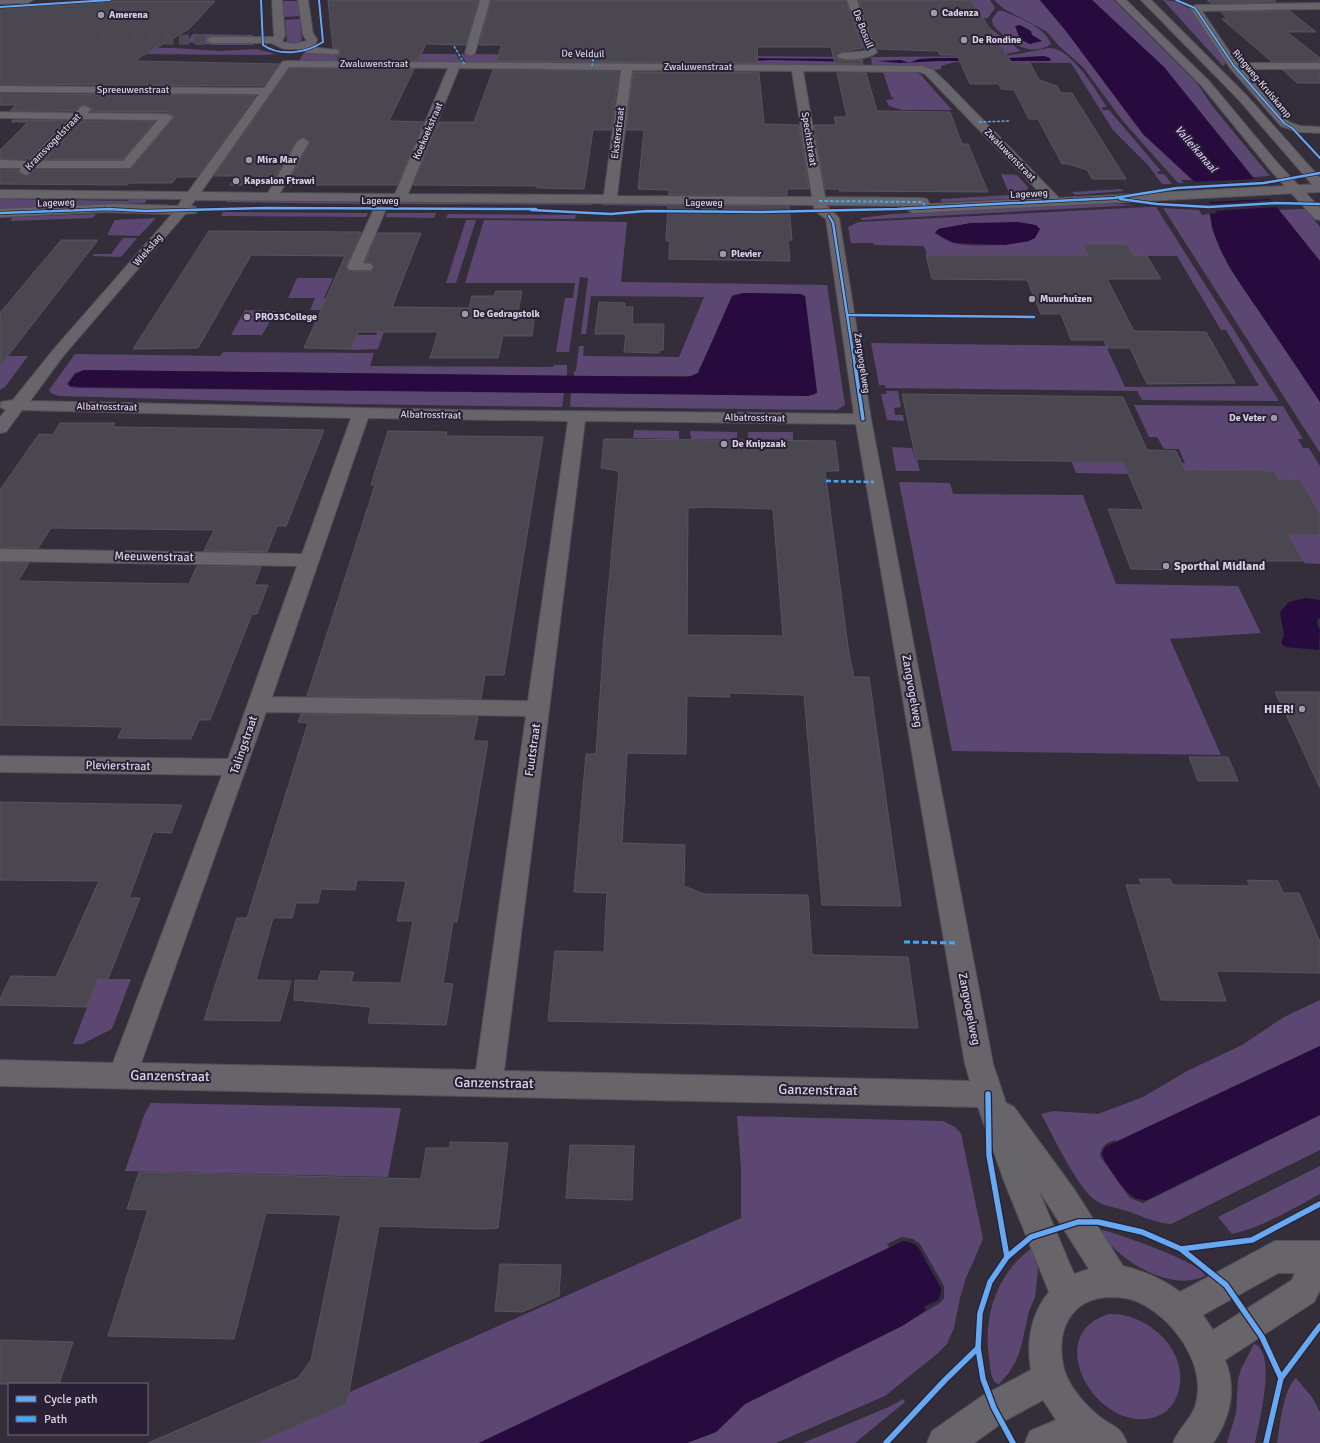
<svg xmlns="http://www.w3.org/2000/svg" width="1320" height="1443" font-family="Signika,sans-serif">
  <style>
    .green { fill: #5b4772; fill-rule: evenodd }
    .water { fill: #270b3f }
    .pier { fill: #342e3a }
    .building { fill: #4b4751; stroke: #58535e; fill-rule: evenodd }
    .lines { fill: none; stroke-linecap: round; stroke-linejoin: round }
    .minor-tunnel { stroke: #4d4753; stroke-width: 10; stroke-dasharray: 10 5.5; stroke-linecap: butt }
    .minor-casing { stroke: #524d57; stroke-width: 2 }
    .major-casing { stroke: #524d57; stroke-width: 2 }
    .minor { fill: #67656a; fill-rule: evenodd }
    .major { fill: #6a656d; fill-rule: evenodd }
    .quiet-far3 { stroke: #3fa9f5; stroke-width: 1.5; stroke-dasharray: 3 1.5; stroke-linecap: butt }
    .quiet-far2 { stroke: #3fa9f5; stroke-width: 2; stroke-dasharray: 3.5 2; stroke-linecap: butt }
    .quiet-far1 { stroke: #3fa9f5; stroke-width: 2.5; stroke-dasharray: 5 2.5; stroke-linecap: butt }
    .quiet { stroke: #3fa9f5; stroke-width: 3; stroke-dasharray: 6 3; stroke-linecap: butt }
    .cycleway-far3-casing { stroke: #292035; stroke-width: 3 }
    .cycleway-far2-casing { stroke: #292035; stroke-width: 4 }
    .cycleway-far1-casing { stroke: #292035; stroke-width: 5.5 }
    .cycleway-casing { stroke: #292035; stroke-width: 8 }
    .cycleway-far3 { stroke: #66a8f1; stroke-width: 2 }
    .cycleway-far2 { stroke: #66a8f1; stroke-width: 2.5 }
    .cycleway-far1 { stroke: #66a8f1; stroke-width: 3.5 }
    .cycleway { stroke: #66a8f1; stroke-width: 5.5 }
    .poi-dot { fill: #9f99a7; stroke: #292035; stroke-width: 1.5 }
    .labels { text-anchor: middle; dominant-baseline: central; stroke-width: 4; stroke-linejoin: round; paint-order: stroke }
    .far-poi-label { font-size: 10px; font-weight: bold; fill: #d8d3e1; stroke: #292035; text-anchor: start }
    .far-street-label { font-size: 10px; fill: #d8d3e1; stroke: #292035 }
    .far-water-label { font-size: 11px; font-style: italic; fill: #deccf8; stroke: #292035 }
    .street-label { font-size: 12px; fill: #d8d3e1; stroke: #292035 }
    .poi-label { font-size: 12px; font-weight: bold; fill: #d8d3e1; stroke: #292035; text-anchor: start }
    .near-street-label { font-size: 14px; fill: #d8d3e1; stroke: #292035 }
  </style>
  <rect width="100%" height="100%" fill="#342e3a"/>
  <g class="green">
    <polygon points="971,0 990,0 995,8 988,18 982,19"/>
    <polygon points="994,0 1040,0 1066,31 1143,134 1192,180 1181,180 1184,183 1178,183 1122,120 1083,67 1059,46 1046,31 1004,9"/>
    <polygon points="1092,0 1114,0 1197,83 1213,107 1270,176 1253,177 1164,67"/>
    <path d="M1163,0C1197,0 1212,36 1228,61L1223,66Z"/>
    <polygon points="283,1 298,1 300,16 284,17"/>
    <path d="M998,11H1003C1019,18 1044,26 1051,44C1030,59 1007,41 993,25L992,19Z"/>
    <polygon points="300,19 302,41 294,44 287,42 285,20"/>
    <polygon points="987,26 1021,51 1006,54"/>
    <polygon points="193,34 253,35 253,38 213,37 209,43 253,43 254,45 214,45 187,42"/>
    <polygon points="0,47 174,48 220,51 257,49 276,54 267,55 0,53"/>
    <path d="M1049,48C1071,47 1096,91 1107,107H1102L1103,110H1109L1161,171L1157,172L1159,174H1164L1172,184H1162L1148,165L1113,130L1071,63L955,62L941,66V69L934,70L924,66H872L871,57L1006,56Z"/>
    <polygon points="304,53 456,54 462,63 384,61 301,62 300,59"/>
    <polygon points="461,54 591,55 590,64 570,62 466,63"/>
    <polygon points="596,55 863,57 863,66 683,63 678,65 642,63 594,64"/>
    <polygon points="883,72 913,72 920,74 952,110 902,110 889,106 886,100 894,99 891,96"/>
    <polygon points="1001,174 1017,175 1028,187 1027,190 1024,192 1009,193"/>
    <polygon points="1121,189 1124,191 1075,195 1072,192"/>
    <polygon points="1025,194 1028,198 941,202 941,199"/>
    <polygon points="0,197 6,199 127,201 134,198 148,198 145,203 0,209"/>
    <path d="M228,199L593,202L592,205C470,204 348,205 226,202Z"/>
    <polygon points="603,202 721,203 721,207 602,205"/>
    <polygon points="1096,203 1136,205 862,220 860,218 893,214"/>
    <path d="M1147,207H1156L1279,401L1142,400L1137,391L885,388V385H879L871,343L1106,346L1125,387L1259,386L1226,330H1221L1177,256H1133L1127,244H1083L1088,255H927L924,246L874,245L873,243H851L848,227L858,222ZM971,223L1035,238C1019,246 968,248 951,242C947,241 943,238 939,236L938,229Z"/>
    <polygon points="1163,208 1199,210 1202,215 1210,214 1212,229 1230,268 1320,402 1320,453"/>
    <polygon points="1299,209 1305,209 1320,227 1320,261 1279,210"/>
    <polygon points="223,212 368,213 366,217 221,216"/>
    <polygon points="387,213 436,213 434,218 385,217"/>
    <polygon points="96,214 93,218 10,221 13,217"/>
    <polygon points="448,214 576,215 575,219 446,218"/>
    <polygon points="156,218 139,236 107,235 115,220"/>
    <polygon points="466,220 476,220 456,283 446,283"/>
    <polygon points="484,220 627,222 621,282 827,285 845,405 837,410 570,407 571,393 814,395 817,391 805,296 800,294 744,293 734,295 698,373 693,376 574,376 574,371 576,371 579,346 584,346 583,356 679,357 704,297 591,296 586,334 581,334 588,278 580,277 569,352 556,352 565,298 573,298 575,283 465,283"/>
    <polygon points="123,238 137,238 121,257 92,256 94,254 111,254"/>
    <polygon points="297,278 333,278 324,298 340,298 334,310 310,310 315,298 288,298"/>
    <polygon points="400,286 378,349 351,350 357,335 376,335 381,322"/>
    <polygon points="245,310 276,311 262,335 231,335"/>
    <polygon points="223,352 374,353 370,366 553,367 554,365 567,365 567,376 85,370 75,373 67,384 70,387 79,388 564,393 562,407 347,404 59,396 51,393 49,390 75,354 220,356"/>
    <polygon points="0,356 28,356 5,387 0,390"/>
    <polygon points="886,391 898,391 901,407 894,408 895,415 903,415 904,421 887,420 881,394 887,394"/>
    <polygon points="1134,405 1283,406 1303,439 1298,439 1303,448 1309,448 1320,466 1320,513 1300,480 1279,479 1274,471 1127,470 1128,474 1076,473 1072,462 1185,463 1179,449 1164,449 1157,437 1149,437"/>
    <polygon points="634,430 679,431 679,439 633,438"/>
    <polygon points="690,431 737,432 737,439 691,439"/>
    <polygon points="748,432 793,432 793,440 748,439"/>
    <polygon points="892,447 912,448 915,459 917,460 920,471 896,471"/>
    <polygon points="899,482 950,483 953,494 1083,495 1116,584 1238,586 1261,633 1170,639 1221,755 952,751"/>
    <polygon points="1288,534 1320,535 1320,564 1304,563"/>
    <polygon points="98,979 131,979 112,1029 82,1044 73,1044"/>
    <path d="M1320,1000V1046L1116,1142L1115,1140C1107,1143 1101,1145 1100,1156L1130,1198L1143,1203L1320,1115V1150L1171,1224C1157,1223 1143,1217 1130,1212C1120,1208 1107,1207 1098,1202C1078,1191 1053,1135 1041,1114L1053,1111L1098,1114L1143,1097L1187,1071L1242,1045L1284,1017Z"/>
    <polygon points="151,1103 401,1108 388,1177 125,1171 145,1113"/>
    <polygon points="737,1116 943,1121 955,1127 961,1133 983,1239 966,1278 960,1298 954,1328 947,1344 937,1354 885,1396 776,1443 687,1443 716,1432 745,1404 902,1326 940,1303 944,1298 944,1286 920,1244 913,1239 902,1237 887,1244 889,1248 479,1443 258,1443 346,1404 350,1392 741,1218 741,1168"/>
    <path d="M1320,1166V1194C1292,1209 1263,1227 1232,1234L1218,1217Z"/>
    <path d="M1103,1230C1118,1234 1203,1263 1205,1276C1171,1293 1117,1260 1100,1231Z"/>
    <path d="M1031,1249L1034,1250L1038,1270L1035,1297L1029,1311L1021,1347L1016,1361L1008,1374L999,1384L996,1383C990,1377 990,1365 989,1357C983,1316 997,1273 1031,1249Z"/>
    <path d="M1109,1314C1151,1312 1196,1358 1175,1400C1171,1408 1164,1414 1155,1417C1098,1435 1039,1335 1109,1314Z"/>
    <path d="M1254,1344C1278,1351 1258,1426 1255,1443H1227L1236,1413L1238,1380L1241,1369Z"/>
    <path d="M1296,1378L1312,1397L1320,1412V1443H1277C1280,1426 1283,1389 1296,1378Z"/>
    <polygon points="903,1399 905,1402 855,1443 803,1443 891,1406"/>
  </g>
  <g class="water">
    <path d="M1040,0H1092L1164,67L1320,261V402C1301,373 1282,345 1263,317C1242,285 1215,254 1210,214L1217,213L1195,182L1143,134L1066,31Z"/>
    <polygon points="1020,25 1031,31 1032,35 1042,41 1030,44 1017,38 1019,36 1015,26"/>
    <polygon points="1044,56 1050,58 1051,61 940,61 899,63 877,61 901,60 909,63 919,59 935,58 1009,58"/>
    <polygon points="744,58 856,59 857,62 773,60 732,62"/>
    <polygon points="1018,222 1036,225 1040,229 1035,238 1029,241 1005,245 954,243 935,233 938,229 971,223"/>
    <polygon points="744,293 800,294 805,296 817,393 808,396 80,387 70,386 68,384 75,374 84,370 688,377 698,373 732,296"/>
    <polygon points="1305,598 1320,600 1320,617 1317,621 1318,627 1320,629 1319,650 1285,647 1281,643 1284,635 1280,612 1289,602"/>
    <path d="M1320,1046V1115L1147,1200C1127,1202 1114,1174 1104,1160L1102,1153L1105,1147Z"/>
    <polygon points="903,1241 912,1243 918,1247 941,1288 941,1292 938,1300 924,1307 926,1310 902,1326 745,1404 716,1432 687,1443 479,1443"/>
  </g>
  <g class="pier">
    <polygon points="1257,179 1268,196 1272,199 1206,202 1208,201 1195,183 1192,182"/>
    <polygon points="1274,200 1278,207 1212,211 1208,204"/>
  </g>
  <g class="building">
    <polygon points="328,0 478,0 466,45 426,44 418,61 335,60 334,55 339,55 340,51 338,49 333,48"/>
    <polygon points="491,0 846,0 863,48 841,52 836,57 845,60 862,60 863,64 835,64 831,47 757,47 758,63 496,61 502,45 479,45"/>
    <polygon points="859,0 971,0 1012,63 1030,63 1039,80 1057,86 1061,93 1072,93 1126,179 1092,179 1087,170 1068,164 1062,164 1038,119 1029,119 1014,90 1001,89 999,84 970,84 957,55 940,55 938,51 878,49"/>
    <polygon points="1207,0 1274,0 1276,2 1211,3"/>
    <polygon points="106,1 215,1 189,29 134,61 279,64 263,86 0,84 0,8"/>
    <polygon points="1290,11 1316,32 1287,32 1320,58 1320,62 1272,62 1222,19 1227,19 1221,12"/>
    <polygon points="290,68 414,69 389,121 424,122 397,185 286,185 310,143 304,137 296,141 271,185 230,185 236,176 214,176"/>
    <polygon points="493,70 619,71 611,130 593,130 584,189 537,188 537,186 413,185 439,122 474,122"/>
    <polygon points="1283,70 1320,70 1320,83 1297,83"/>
    <polygon points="633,72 759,72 764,124 799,125 809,189 787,189 787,195 669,195 669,190 638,189 644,130 626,130"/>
    <polygon points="837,73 866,73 877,111 950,112 962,144 968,144 988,192 839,191 839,189 825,189 814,125 836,125 834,117 847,117"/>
    <polygon points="0,94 256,95 197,177 177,177 172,183 129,183 127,185 0,184 0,170 18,170 18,172 25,176 30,175 36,170 130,170 174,118 174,116 167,112 91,112 92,108 85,105 80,106 74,111 10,111 16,105 0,105"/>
    <polygon points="13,120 65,120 27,159 0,159 0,150 28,122 11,122"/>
    <polygon points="82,121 155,121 122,160 45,160"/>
    <polygon points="668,205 789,206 792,240 788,240 790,261 669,259 670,241 666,241"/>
    <polygon points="209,231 360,232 361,233 346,266 349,272 372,271 374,268 372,263 365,262 377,233 421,233 392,307 469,308 472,296 494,296 496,291 522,291 518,312 535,312 532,336 503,336 498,358 430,358 438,332 358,332 351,349 304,348 345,256 251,255 198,348 133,349"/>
    <polygon points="61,240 98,240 0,366 0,313"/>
    <polygon points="1082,244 1127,244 1133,255 1147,256 1161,279 1107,279 1134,331 1206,332 1235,383 1147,384 1130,348 1107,348 1104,340 1071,340 1061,314 1041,314 1027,280 932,279 926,255 1088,255"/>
    <polygon points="599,302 625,303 625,307 633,307 632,324 664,324 663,350 659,350 659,353 624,352 626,334 595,334"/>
    <polygon points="902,394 1123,397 1147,450 1176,451 1185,470 1274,471 1279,479 1300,480 1320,513 1320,535 1288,534 1303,561 1182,561 1186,570 1131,569 1108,509 1144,510 1123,462 916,459"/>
    <polygon points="60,423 115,423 113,427 324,430 286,526 277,526 267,552 204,551 214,530 51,528 38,548 0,548 0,490 39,434 53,435"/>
    <polygon points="388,431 447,432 446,436 543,437 504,675 485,675 481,699 307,696 375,485 371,485"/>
    <path d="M604,439L835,441L839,471H825L849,654L854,677H869L901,906L822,905L804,695L729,693L730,697L687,696L686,754L627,753L622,843L685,845L684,886L704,894L808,895L812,955L908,957L918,1028L548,1021L555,951L604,952L607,893L574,892L586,754H596L604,637L619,471L601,468ZM708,507L773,509L783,636L687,635L688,508Z"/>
    <polygon points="0,562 29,563 18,581 67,582 189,584 197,566 261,567 254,585 268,585 257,614 252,614 210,720 199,720 191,739 118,738 123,727 0,725"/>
    <polygon points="1275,692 1320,692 1320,788 1292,727"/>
    <polygon points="301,714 478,717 473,741 488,741 457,922 453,922 443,983 453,984 446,1025 368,1023 371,1007 294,1000 295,980 318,981 321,971 354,972 351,982 401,983 413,921 397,921 406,881 357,880 355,890 321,889 318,903 296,903 292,918 273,918 256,980 291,981 280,1021 204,1020 237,918 247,918 308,723 298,722"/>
    <polygon points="1189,757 1228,757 1238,781 1198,781"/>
    <polygon points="0,802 182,805 171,833 153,832 129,898 140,898 108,979 98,979 87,1007 0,1005 0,999 11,976 56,977 99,881 0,880"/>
    <polygon points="1139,879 1170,879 1173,885 1250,886 1247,880 1278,881 1283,893 1299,893 1320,942 1320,973 1216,971 1226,1001 1161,1000 1126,885 1142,885"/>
    <polygon points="450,1142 508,1143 498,1228 483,1229 379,1226 347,1403 257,1443 148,1443 298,1378 311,1360 341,1215 266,1213 234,1339 108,1336 148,1210 127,1209 139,1172 421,1179 426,1148 450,1148"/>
    <polygon points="570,1145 634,1146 632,1200 566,1198"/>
    <polygon points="500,1264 561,1265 559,1296 522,1312 495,1311"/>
    <polygon points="0,1340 73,1342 59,1384 0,1384"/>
  </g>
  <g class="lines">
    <polyline class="minor-tunnel" points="55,39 211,40"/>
    <g class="minor-casing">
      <g id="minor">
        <polygon points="272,0 282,0 285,35 282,42 294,44 307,41 303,35 298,0 308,0 313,34 317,39 316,44 310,47 338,50 339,52 338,54 308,53 299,49 284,49 271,43 211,43 206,40 211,37 274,37"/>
        <polygon points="480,0 490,0 475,53 470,56 465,53"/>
        <path d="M847,0H857L877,52C871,59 843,62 837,56L842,53L866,51Z"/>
        <polygon points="1320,3 1320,9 1202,11 1237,63 1320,63 1320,69 1242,69 1289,122 1300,126 1320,127 1320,133 1299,132 1281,126 1230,68 1190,8 1195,5"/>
        <path d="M286,61L922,66L933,70L946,82L1059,198L1320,184V192L912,213L906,209L910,206L826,205L839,218L871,419L993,1064L1006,1103L1014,1107L1074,1189L1123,1266C1144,1271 1163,1279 1180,1292L1275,1241H1320V1290L1314,1302L1225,1360C1237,1389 1230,1418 1213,1443H1173C1179,1427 1195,1416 1197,1399C1204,1360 1171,1316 1136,1301C1128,1298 1119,1297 1110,1297C1069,1298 1055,1333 1064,1369C1069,1387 1086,1406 1100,1417C1114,1428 1120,1425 1127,1443H1025L1030,1431L1056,1420L1043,1400L1006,1420L974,1443H927L932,1431L982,1396L1031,1370C1026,1343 1031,1313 1049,1292L1004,1181L978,1107L0,1086V1060L113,1063L222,775L0,772V756L228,759L297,566L0,561V549L302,554L351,418L22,410L6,432L0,433V417L6,410L0,407L1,402L13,400L54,349L172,214L105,212L0,217V209L119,204L178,206L182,199L0,198V190L188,192L259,94L0,92V86L264,88L282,62ZM289,67L448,68L395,194L280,193L309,142L303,138L297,142L268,193L201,192ZM459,68L621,70L604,195L408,194ZM632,70L792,71L812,197L617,196ZM803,71L920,72L925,74L1045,198L930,204L927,199L922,198L825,197ZM195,200L813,205L815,211L826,219L854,414L460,410L30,401L64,355L185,214L196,213L197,210L196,207L191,206ZM368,418L568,421L528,701L272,697ZM585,421L856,424L965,1064L970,1081L504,1071ZM266,712L526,716L476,1070L141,1063ZM1038,1189L1089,1269L1074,1274ZM1278,1273H1295L1292,1280L1213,1330L1203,1315Z"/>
        <path d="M85,106L91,109L88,113L167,114L173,117L130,168H35L29,174L25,175L19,171L21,168H0V160L28,161L69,119L0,118V112L75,113L81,107ZM81,119L158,120L123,161H42Z"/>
        <polygon points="380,205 386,209 363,263 371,264 373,267 371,270 349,270 347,267 374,209"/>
      </g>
    </g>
    <g class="major-casing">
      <g id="major">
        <polygon points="0,0 33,0 28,3 0,4"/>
        <polygon points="1116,0 1126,0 1209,81 1280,166 1320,208 1320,220 1315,219 1272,172 1201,85"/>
        <polygon points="1141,0 1151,0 1247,96 1320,178 1320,190 1316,189 1239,100"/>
      </g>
    </g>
    <use href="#minor" class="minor"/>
    <use href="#major" class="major"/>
    <g class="quiet-far3">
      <polyline points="454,46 465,65"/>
      <polyline points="592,66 594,54"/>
      <polyline points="979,122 1009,121"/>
    </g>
    <polyline class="quiet-far2" points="819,201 922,202 925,206"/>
    <polyline class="quiet-far1" points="826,481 874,482"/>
    <polyline class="quiet" points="904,942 956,943"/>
    <g class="cycleway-far3-casing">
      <g id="cycleway-far3">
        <path d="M261,0L263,45C280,57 306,53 323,42L319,0"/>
        <polyline points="1176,0 1195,8 1234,66 1285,124 1292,128 1320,158"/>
        <polyline points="0,7 110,0"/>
      </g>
    </g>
    <g class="cycleway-far2-casing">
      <g id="cycleway-far2">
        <polyline points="1120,199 1157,204 1209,207 1276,203 1320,204"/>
        <polyline points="107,209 145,211 267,208 536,209"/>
        <polyline points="531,210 611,214 646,211 760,212 897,209 1114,198 1177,188 1264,183 1320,173"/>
        <polyline points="0,213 112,209"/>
        <polyline points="829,216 833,223 855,366"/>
        <polyline points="847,315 1034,317"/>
      </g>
    </g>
    <g class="cycleway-far1-casing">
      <polyline id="cycleway-far1" points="855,365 863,419"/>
    </g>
    <g class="cycleway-casing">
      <g id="cycleway">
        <polyline points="988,1094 989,1155 1007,1257"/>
        <polyline points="1181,1249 1252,1240 1320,1204"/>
        <polyline points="1281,1378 1320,1326"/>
        <polyline points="886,1443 945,1380 978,1348"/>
        <polyline points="1013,1443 994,1408 983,1379 978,1348 980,1313 990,1282 1007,1257 1031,1237 1078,1222 1098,1222 1142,1232 1181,1249 1226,1285 1262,1337 1281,1378 1266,1443"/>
      </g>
    </g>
    <use href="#cycleway-far3" class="cycleway-far3"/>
    <use href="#cycleway-far2" class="cycleway-far2"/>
    <use href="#cycleway-far1" class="cycleway-far1"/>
    <use href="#cycleway" class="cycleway"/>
  </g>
  <g class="poi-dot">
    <circle cx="934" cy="13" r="4"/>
    <circle cx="101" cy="15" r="4"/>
    <circle cx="964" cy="40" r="4"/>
    <circle cx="249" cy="160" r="4"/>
    <circle cx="236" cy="181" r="4"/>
    <circle cx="723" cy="254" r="4"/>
    <circle cx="1032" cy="299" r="4"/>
    <circle cx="465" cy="314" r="4"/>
    <circle cx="247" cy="317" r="4"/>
    <circle cx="1274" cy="418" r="4"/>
    <circle cx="724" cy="444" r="4"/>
    <circle cx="1166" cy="566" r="4"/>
    <circle cx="1302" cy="709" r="4"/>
  </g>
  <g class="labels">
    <g class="far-poi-label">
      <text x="942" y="13">Cadenza</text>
      <text x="109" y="15">Amerena</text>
      <text x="972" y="40">De Rondine</text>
      <text x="257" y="160">Mira Mar</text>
      <text x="244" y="181">Kapsalon Ftrawi</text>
      <text x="731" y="254">Plevier</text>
      <text x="1040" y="299">Muurhuizen</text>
      <text x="473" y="314">De Gedragstolk</text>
      <text x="255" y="317">PRO33College</text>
      <text x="1266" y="418" text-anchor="end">De Veter</text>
      <text x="732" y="444">De Knipzaak</text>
    </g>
    <g class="far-street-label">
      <text transform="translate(863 29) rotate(69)">De Bosuil</text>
      <text transform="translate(583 54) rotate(1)">De Velduil</text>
      <text x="374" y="64">Zwaluwenstraat</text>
      <text x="698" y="67">Zwaluwenstraat</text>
      <text transform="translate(1262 84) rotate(50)">Ringweg-Kruiskamp</text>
      <text x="133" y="90">Spreeuwenstraat</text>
      <text transform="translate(428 131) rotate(-67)">Koekoekstraat</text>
      <text transform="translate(618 133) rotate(-83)">Eksterstraat</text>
      <text transform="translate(809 139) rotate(81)">Spechtstraat</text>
      <text transform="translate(53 142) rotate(-46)">Kramsvogelstraat</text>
      <text transform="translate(1010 155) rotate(46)">Zwaluwenstraat</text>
      <text transform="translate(1029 194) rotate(-3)">Lageweg</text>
      <text x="380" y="201">Lageweg</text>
      <text transform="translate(56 203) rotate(-2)">Lageweg</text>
      <text x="704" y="203">Lageweg</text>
      <text transform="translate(148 250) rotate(-49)">Wiekslag</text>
      <text transform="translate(862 363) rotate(81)">Zangvogelweg</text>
      <text transform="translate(107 407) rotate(1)">Albatrosstraat</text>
      <text transform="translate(431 415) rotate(1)">Albatrosstraat</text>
      <text transform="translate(755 418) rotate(1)">Albatrosstraat</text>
    </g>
    <g class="far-water-label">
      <text transform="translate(1196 149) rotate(49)">Valleikanaal</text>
    </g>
    <g class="street-label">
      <text transform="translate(154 557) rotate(1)">Meeuwenstraat</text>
      <text transform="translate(912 691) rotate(80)">Zangvogelweg</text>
      <text transform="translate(244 745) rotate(-71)">Talingstraat</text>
      <text transform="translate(533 750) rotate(-82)">Fuutstraat</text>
      <text transform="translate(118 766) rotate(1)">Plevierstraat</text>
      <text transform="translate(969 1009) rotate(79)">Zangvogelweg</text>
    </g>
    <g class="poi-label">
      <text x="1174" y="566">Sporthal Midland</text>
      <text x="1294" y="709" text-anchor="end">HIER!</text>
    </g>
    <g class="near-street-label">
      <text transform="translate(170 1076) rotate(1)">Ganzenstraat</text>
      <text transform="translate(494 1083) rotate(1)">Ganzenstraat</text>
      <text transform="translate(818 1090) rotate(1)">Ganzenstraat</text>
    </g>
  </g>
  <rect x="8" y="1383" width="140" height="52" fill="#292035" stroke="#6f687a"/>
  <rect x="16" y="1396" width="20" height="6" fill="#66a8f1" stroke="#6f687a"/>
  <text x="44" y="1403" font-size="12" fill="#d8d3e1">Cycle path</text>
  <rect x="16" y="1416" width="20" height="6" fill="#3fa9f5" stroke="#6f687a"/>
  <text x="44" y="1423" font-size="12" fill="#d8d3e1">Path</text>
</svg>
